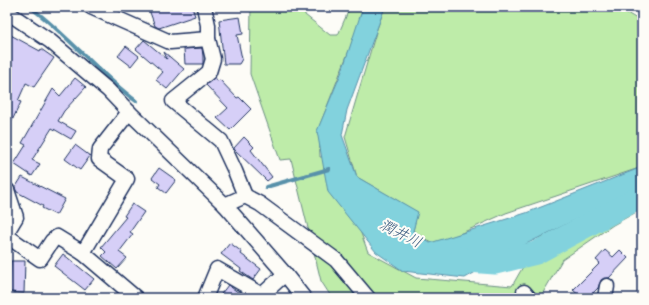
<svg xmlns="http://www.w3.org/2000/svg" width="649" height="305" font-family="Dekko,'Klee One',sans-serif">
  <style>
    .green { fill: #beeca9; stroke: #6c8e84 }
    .water { fill: #82d2dd; stroke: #5991aa }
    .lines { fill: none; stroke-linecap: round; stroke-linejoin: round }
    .stream { stroke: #5991aa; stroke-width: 4 }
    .river { stroke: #82d2dd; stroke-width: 23 }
    .building { fill: #d6cff7; stroke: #1b2f5e }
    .minor-casing { stroke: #1b2f5e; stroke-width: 17 }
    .minor { stroke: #fdfcf7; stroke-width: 14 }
    .labels { text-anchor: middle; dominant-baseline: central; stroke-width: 4; stroke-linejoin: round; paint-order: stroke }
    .water-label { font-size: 15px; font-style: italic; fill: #35587e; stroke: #fdfcf7 }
  </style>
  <rect width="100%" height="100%" fill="#fdfcf7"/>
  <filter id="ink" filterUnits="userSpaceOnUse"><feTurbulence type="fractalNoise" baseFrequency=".025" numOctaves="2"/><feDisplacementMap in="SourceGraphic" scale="8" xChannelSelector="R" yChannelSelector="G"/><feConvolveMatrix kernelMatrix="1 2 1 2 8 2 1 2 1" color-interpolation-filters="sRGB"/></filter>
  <g filter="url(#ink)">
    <g class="green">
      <polygon points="251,7 305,7 305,15 330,35 338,35 350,7 366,7 319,127 320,157 332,156 368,252 416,278 512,286 544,230 642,178 642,209 613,225 562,260 540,298 332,298 321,281 291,159 280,160 250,74"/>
      <polygon points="385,7 617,7 637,19 642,26 642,167 506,213 435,245 413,231 417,212 357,177 345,137 377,29"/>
    </g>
    <polygon class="water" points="363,7 385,7 347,110 342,135 357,177 418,212 413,231 430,243 526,213 642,167 642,187 524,245 465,278 403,271 376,252 328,192 317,131 342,71"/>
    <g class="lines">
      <g class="stream">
        <path d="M30,7C68,35 98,73 136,101"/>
        <polyline points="266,187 329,169"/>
      </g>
      <polyline class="river" points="461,258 468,261 495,263 536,253 642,196"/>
    </g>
    <g class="building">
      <polygon points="148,7 192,7 195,16 159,28 155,26"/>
      <polygon points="240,17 243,34 237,35 242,59 239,64 224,64 219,20"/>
      <polygon points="7,33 40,51 41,49 54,58 34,87 26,83 18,101 21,102 7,131"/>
      <polygon points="144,40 167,59 164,52 184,69 167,89 156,80 163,72 136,49"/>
      <polygon points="126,46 139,56 131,66 118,56"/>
      <polygon points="202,48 203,56 203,64 185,64 184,49"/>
      <polygon points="215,77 217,81 220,80 237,98 239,97 251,109 230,130 217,118 228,108 206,85"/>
      <polygon points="75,78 86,87 64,111 58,121 76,131 71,139 52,128 32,160 40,164 32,176 14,164 26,145 22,143 53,89 60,96"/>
      <polygon points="244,137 254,147 251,150 272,177 267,181 234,149 234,148"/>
      <polygon points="75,145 90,156 80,170 65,159"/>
      <polygon points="159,168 176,180 166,193 158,187 160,184 152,178"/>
      <polygon points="22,177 65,199 56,215 42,208 43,206 17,192 15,188"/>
      <polygon points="132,204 144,212 130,232 133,234 119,252 127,258 117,269 102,256 106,252 101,247 126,217 124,216"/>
      <polygon points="230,243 242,252 241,254 261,269 253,280 240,271 241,269 221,254"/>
      <polygon points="605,250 613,257 620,250 628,258 609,278 604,278 601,280 598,288 588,298 582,298 573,290 600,263 596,260"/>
      <polygon points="63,254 94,279 85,290 54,266"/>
      <polygon points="11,261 25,261 24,293 9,292"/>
      <polygon points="228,285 246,298 218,298"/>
    </g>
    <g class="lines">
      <g class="minor-casing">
        <g id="minor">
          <polyline points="91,7 170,42 208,39"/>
          <polyline points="204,7 208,25 208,39 213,59 209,72 173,101 221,141 235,171 245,196"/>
          <polyline points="7,12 50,41 108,90 129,112 225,205 285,274 304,298"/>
          <polyline points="7,190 16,217 7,232"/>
          <polyline points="225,205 245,196 260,204 336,260 368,298"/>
          <polyline points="7,236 40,259 52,241 57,237 83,253 127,179 99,159 100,149 129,112"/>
          <polyline points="83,253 136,298"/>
          <polyline points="524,292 529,298"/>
          <polyline points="205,298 217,269 262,295 285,274"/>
          <polyline points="605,298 607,286"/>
        </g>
      </g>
      <use href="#minor" class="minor"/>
    </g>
  </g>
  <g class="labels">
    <g class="water-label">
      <text transform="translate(400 235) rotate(27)">潤井川</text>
    </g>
  </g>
  <rect width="649" height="305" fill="none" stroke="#fdfcf7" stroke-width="24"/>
  <rect x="12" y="12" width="625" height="281" fill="none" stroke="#1b2f5e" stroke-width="1.5" filter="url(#ink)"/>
</svg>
